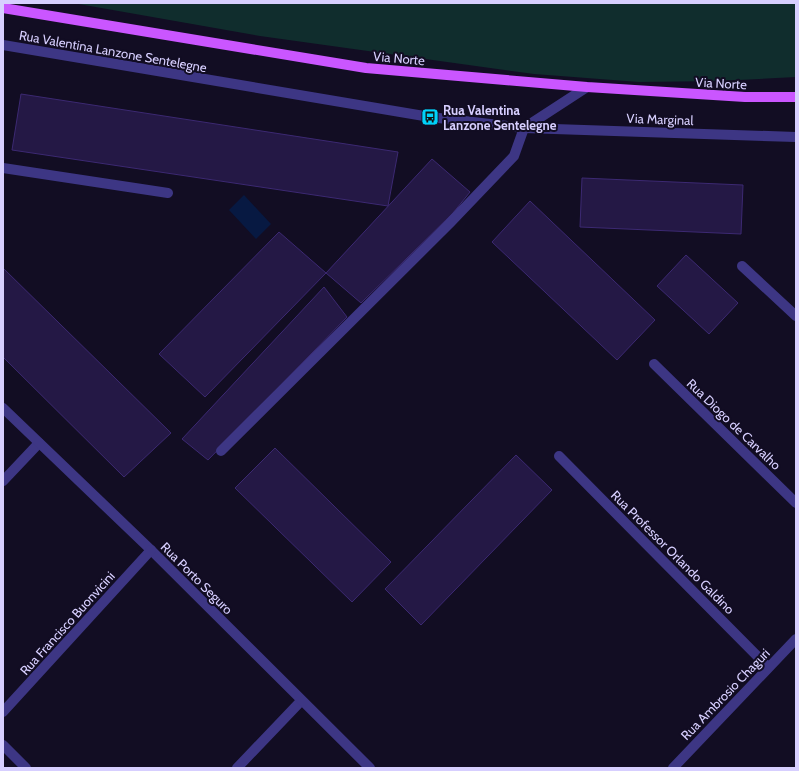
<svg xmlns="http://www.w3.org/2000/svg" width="799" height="771" font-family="Cabin,sans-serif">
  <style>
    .green { fill: #102d2d }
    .water { fill: #071942 }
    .building { fill: #241845; stroke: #3c2972 }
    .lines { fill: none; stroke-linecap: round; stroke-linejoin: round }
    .service { stroke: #3d3684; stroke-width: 10 }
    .minor { stroke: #3d3684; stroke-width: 10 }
    .tertiary { stroke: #3d3684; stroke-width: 10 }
    .primary { stroke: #ca56ff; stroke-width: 10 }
    .labels { text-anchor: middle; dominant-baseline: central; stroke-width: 4; stroke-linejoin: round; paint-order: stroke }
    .street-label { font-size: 13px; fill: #d7cfff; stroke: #120d23 }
    .poi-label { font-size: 13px; font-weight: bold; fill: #d7cfff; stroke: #120d23; text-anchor: start }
  </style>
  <rect width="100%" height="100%" fill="#120d23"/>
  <polygon class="green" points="73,3 796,3 796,77 718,81 639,82 534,74 260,36"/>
  <polygon class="water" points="244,195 271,224 256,239 229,210"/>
  <g class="building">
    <polygon points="21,94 398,152 388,206 12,150"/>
    <polygon points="432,159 470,192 453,213 361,303 326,273"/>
    <polygon points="582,178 743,185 741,234 580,227"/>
    <polygon points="530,201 655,320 617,360 492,242"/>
    <polygon points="279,232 326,273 205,397 159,354"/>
    <polygon points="686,255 738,303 709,334 657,286"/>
    <polygon points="3,268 171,433 124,477 3,357"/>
    <polygon points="324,287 347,317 208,460 182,439"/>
    <polygon points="275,448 391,562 352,602 235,488"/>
    <polygon points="516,455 552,490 421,625 385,589"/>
  </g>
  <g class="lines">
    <g class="service">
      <polyline points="3,168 168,193"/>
      <polyline points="221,451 449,224 514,156 524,128"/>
    </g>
    <g class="minor">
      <polyline points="524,128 796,137"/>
      <polyline points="742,266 796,316"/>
      <polyline points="654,364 796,503"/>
      <polyline points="559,456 768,667"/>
      <polyline points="3,481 39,443"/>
      <polyline points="3,745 26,768"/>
      <polyline points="237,768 301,701"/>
    </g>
    <g class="tertiary">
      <polyline points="3,45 430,117 524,128 587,87"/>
      <polyline points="3,408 151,550 370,768"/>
      <polyline points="3,712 151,550"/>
      <polyline points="673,768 796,639"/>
    </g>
    <polyline class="primary" points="3,8 366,68 587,87 745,97 796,97"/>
  </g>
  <defs>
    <g id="bus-square" transform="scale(0.9)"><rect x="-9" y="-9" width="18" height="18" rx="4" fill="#00d2fa" stroke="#120d23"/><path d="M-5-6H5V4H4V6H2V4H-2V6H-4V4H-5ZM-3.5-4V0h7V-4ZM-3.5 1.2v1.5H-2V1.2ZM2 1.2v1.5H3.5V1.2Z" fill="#111"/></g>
  </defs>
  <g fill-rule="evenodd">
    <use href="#bus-square" x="430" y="117"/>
  </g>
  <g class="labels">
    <g class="street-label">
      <text transform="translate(113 51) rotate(10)">Rua Valentina Lanzone Sentelegne</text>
      <text transform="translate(399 58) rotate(5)">Via Norte</text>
      <text transform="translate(721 83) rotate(3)">Via Norte</text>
      <text transform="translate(660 119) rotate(2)">Via Marginal</text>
      <text transform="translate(734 424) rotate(44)">Rua Diogo de Carvalho</text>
      <text transform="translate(673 552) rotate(45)">Rua Professor Orlando Galdino</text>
      <text transform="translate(197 578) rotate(45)">Rua Porto Seguro</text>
      <text transform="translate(67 623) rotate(-48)">Rua Francisco Buonvicini</text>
      <text transform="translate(725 694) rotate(-46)">Rua Ambrosio Chaguri</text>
    </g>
    <g class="poi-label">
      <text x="443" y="110">Rua Valentina<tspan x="443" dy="15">Lanzone Sentelegne</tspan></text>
    </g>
  </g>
  <rect width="799" height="771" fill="none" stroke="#d7cfff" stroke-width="8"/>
</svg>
